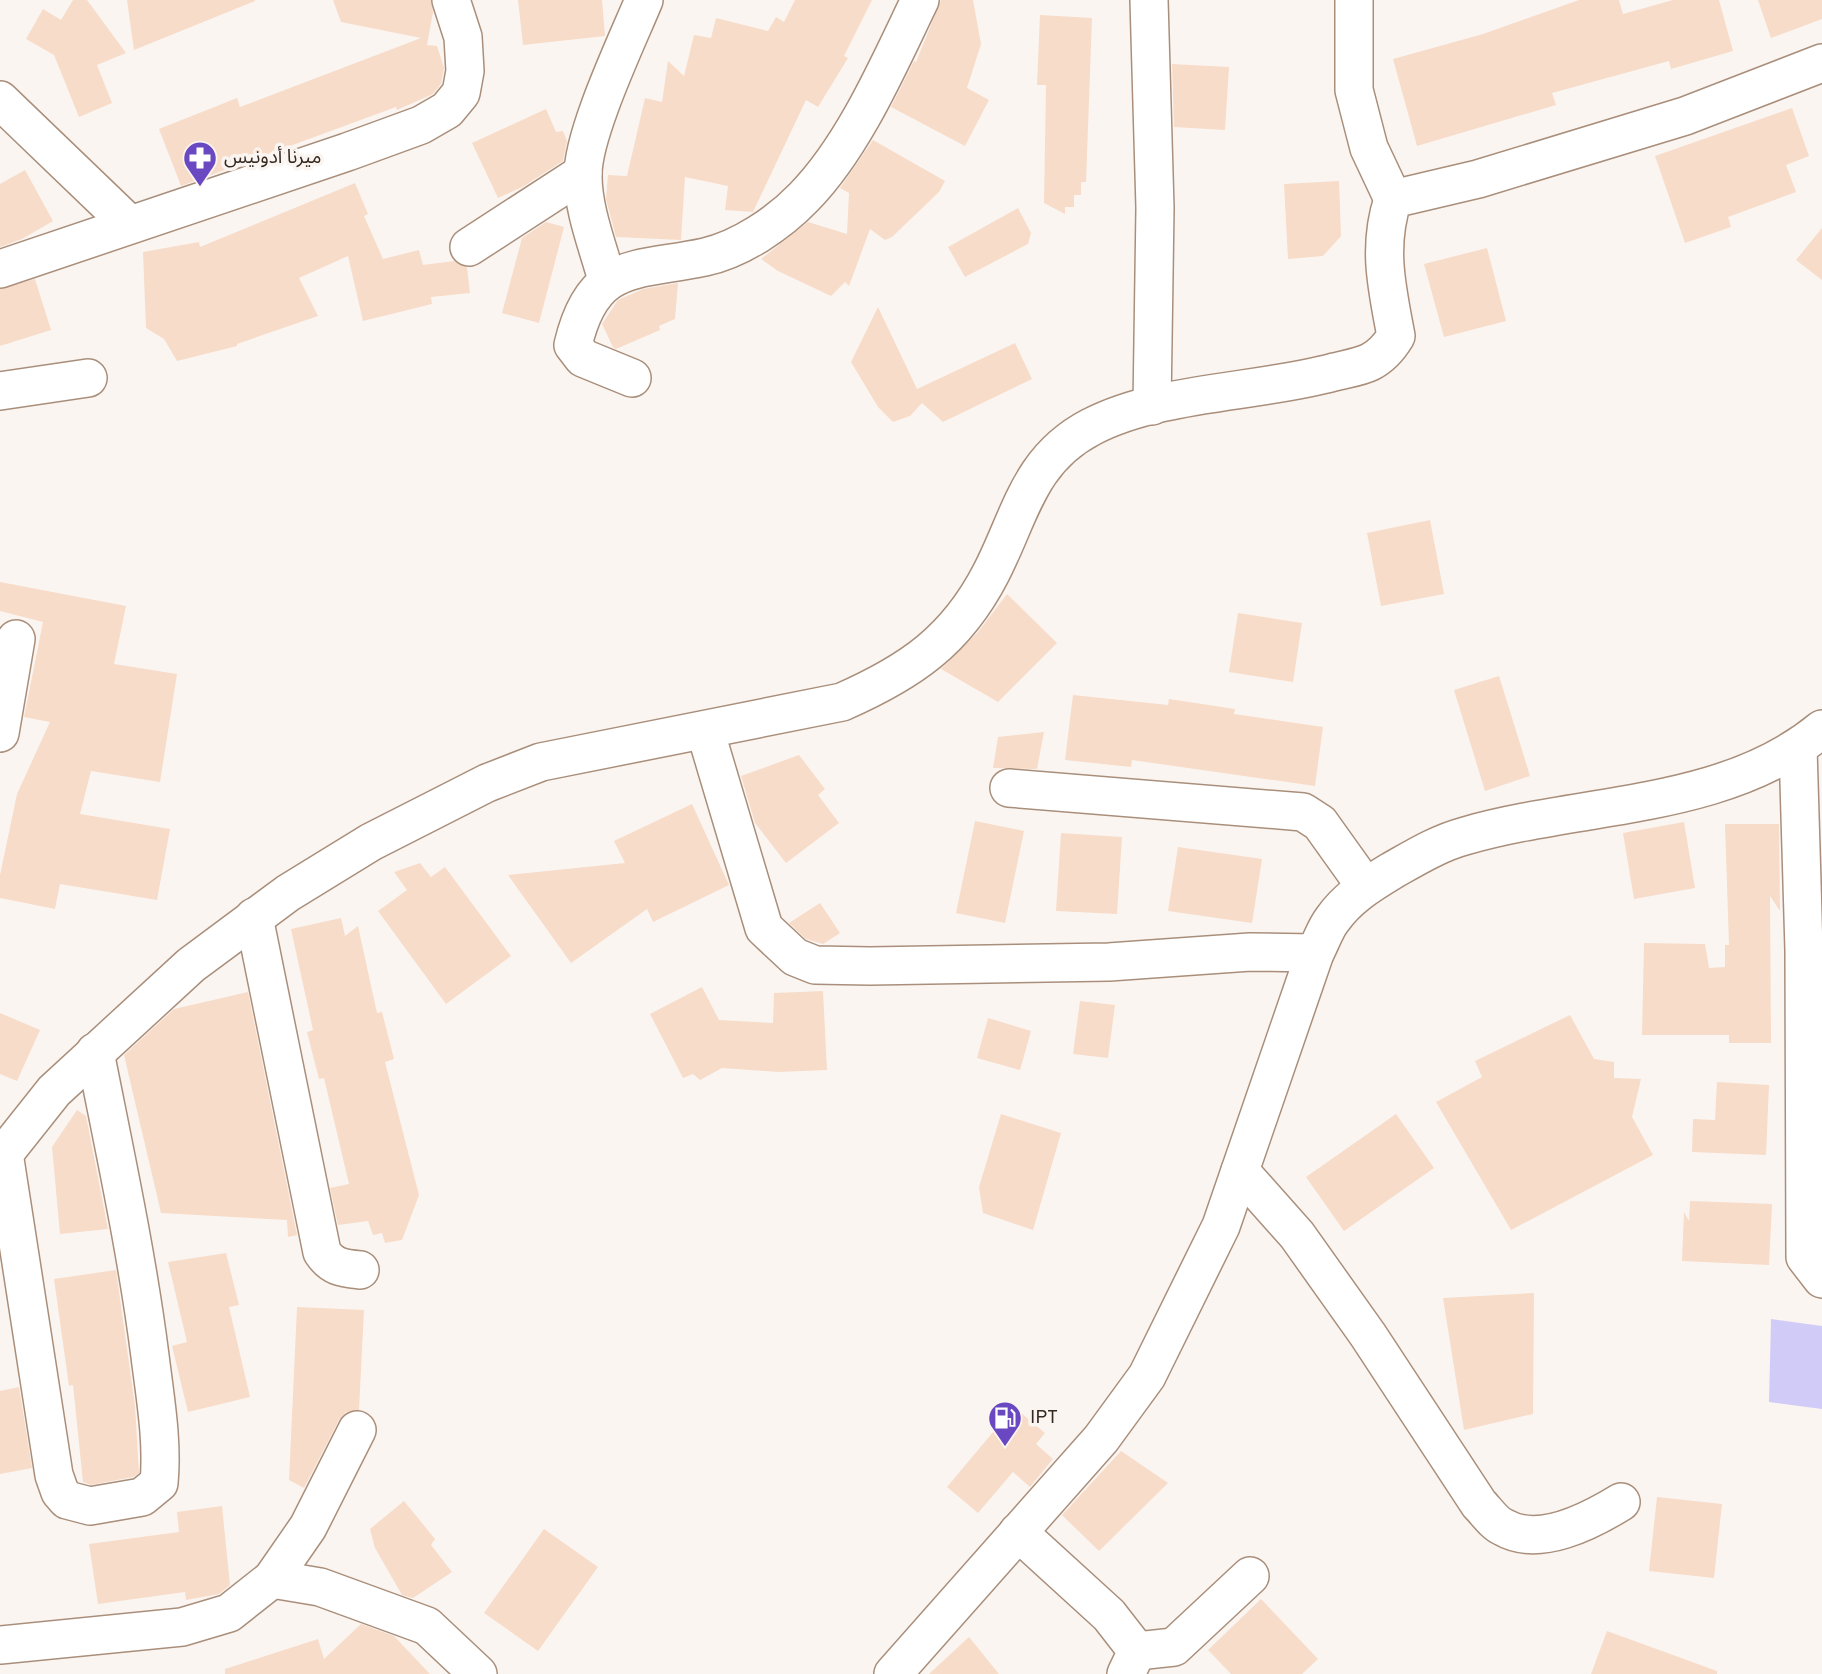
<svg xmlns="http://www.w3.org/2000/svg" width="1822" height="1674" font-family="Overpass,'Noto Sans Arabic',sans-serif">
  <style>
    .green { fill: #d1ccf7 }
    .building { fill: #f7dcc9 }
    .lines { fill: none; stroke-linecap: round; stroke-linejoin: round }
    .minor-casing { stroke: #a98f7b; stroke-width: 40 }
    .minor { stroke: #fff; stroke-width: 37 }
    .labels { text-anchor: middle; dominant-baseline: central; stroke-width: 7; stroke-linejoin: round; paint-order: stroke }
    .poi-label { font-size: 19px; fill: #342921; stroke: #fbf5f1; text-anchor: start }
  </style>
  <rect width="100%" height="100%" fill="#fbf5f1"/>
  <polygon class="green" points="1771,1319 1822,1326 1822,1409 1769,1402"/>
  <g class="building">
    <polygon points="73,0 87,0 126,53 97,65 112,103 79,117 54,55 26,39 43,9 61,20"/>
    <polygon points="127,0 255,0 255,1 134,50"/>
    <polygon points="333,0 431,0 433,12 427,45 437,46 444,68 441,84 433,94 397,110 396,107 181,186 159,129 237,98 240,107 421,38 341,22"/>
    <polygon points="518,0 602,0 605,36 523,45"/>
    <polygon points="795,0 872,0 844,56 848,58 818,107 806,100 753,212 725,210 728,186 685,177 681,240 616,237 606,199 608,175 627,176 645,98 662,102 668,61 684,76 694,35 711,38 716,18 768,31 776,17 784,22"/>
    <polygon points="941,0 973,0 981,44 967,88 989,100 965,146 891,107 914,61 916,62"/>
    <polygon points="1579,0 1619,0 1623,14 1673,0 1719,0 1733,51 1671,69 1669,61 1552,93 1556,105 1417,146 1393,59 1483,34"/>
    <polygon points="1758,0 1822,0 1822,19 1771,38"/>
    <polygon points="1040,15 1092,18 1086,182 1081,182 1081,195 1074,195 1074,207 1065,207 1065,214 1044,203 1046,85 1037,85"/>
    <polygon points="1172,64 1229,67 1225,130 1174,127"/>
    <polygon points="1792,108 1809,156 1786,165 1796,192 1728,217 1731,227 1685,243 1655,156"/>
    <polygon points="546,109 556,132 563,131 567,141 563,161 524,186 498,198 472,143"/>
    <polygon points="873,140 945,181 939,192 892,237 885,240 870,229 849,286 845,282 831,296 778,271 761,259 808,222 847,234 849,193 840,188"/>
    <polygon points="25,170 53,221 22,239 0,247 0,184"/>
    <polygon points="1339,181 1341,236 1323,256 1288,259 1284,184"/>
    <polygon points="355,183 368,214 364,216 383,259 419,250 423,265 454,261 467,267 470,293 431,297 432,304 363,321 348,256 299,278 318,316 237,344 237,346 177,361 164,339 146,328 143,252 199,242 200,247"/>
    <polygon points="1018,208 1031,233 1028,244 965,277 948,247"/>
    <polygon points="546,222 564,227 539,323 502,313 522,238"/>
    <polygon points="1822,228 1822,280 1796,260"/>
    <polygon points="1487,248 1506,321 1444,337 1424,264"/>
    <polygon points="35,279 51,330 0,346 0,289"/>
    <polygon points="678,283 675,319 659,326 660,330 616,349 613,347 602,324 618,300 643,289"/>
    <polygon points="878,307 917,389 1015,343 1032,379 943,422 922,403 910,416 893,422 878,407 851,362"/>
    <polygon points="1430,520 1444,594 1381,606 1367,533"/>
    <polygon points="0,582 126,606 114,664 177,674 160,782 91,771 80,814 170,829 157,900 60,884 55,909 0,898 0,875 17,794 50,722 24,717 43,622 0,611"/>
    <polygon points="1007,594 1057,643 998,702 941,669 978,632"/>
    <polygon points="1238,613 1302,623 1293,682 1229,672"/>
    <polygon points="1499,676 1530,776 1485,791 1454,690"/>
    <polygon points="1073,695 1168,705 1169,699 1235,709 1234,714 1323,727 1315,786 1132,760 1131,767 1065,760"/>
    <polygon points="1044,732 1037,769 993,768 998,737"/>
    <polygon points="799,755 825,789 818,795 839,823 786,863 755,823 741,776"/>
    <polygon points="692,804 729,885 653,922 647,909 571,963 508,875 625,863 614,841"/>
    <polygon points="975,821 1024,831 1005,923 956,913"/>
    <polygon points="1684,822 1695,888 1634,899 1623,833"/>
    <polygon points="1725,824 1779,824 1780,911 1770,896 1771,1043 1729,1043 1729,1035 1642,1035 1644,943 1705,944 1709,968 1725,967 1725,945 1729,945"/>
    <polygon points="1061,833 1122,837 1117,914 1056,911"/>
    <polygon points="1178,847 1262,859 1252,923 1168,911"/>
    <polygon points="420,863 431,877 445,867 511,956 446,1004 378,911 407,890 394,872"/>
    <polygon points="820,903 840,933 823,944 806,939 789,923"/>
    <polygon points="341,918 345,936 358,926 377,1013 382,1012 394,1059 385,1062 419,1195 402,1240 385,1243 382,1233 373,1235 368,1221 338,1225 330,1188 349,1184 324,1078 319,1079 307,1032 313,1030 291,929"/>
    <polygon points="702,987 719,1020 773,1023 774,993 823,991 827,1070 778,1072 722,1068 700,1080 693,1074 683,1078 650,1014"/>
    <polygon points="248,992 297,1235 288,1237 287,1220 161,1213 124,1055 174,1009"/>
    <polygon points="1080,1001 1115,1005 1108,1058 1073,1054"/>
    <polygon points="0,1013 40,1030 17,1081 0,1074"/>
    <polygon points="1570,1015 1594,1059 1614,1062 1614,1078 1641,1079 1632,1117 1653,1155 1511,1230 1436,1102 1482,1077 1475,1061"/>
    <polygon points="988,1018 1031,1031 1020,1070 977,1058"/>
    <polygon points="1717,1082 1769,1085 1766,1155 1692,1152 1693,1119 1715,1120"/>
    <polygon points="77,1110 86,1116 108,1229 60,1234 52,1147"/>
    <polygon points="1001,1114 1061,1133 1033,1230 983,1213 979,1187"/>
    <polygon points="1396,1114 1434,1168 1344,1231 1306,1177"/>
    <polygon points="1690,1201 1772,1204 1769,1265 1682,1261 1684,1212 1689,1221"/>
    <polygon points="226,1253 239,1305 229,1307 250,1397 188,1412 172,1346 187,1342 168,1262"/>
    <polygon points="116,1270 135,1406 139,1473 133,1477 91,1485 83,1482 73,1385 69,1386 54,1279"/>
    <polygon points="1534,1293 1533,1414 1464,1430 1443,1298"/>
    <polygon points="297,1307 364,1310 359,1410 346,1412 339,1420 304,1488 289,1480"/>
    <polygon points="19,1387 32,1468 0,1474 0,1391"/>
    <polygon points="1014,1407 1045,1433 1036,1444 1053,1459 1030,1487 1013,1472 978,1513 947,1487"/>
    <polygon points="1121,1451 1168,1483 1099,1551 1062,1515"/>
    <polygon points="1657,1497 1722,1504 1714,1578 1649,1571"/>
    <polygon points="404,1501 435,1539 431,1545 452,1572 413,1598 402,1595 375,1548 370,1529"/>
    <polygon points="222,1506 230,1585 219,1594 186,1600 185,1592 98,1604 89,1544 179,1532 177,1512"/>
    <polygon points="544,1529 598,1567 538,1651 484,1613"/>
    <polygon points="1261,1599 1318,1659 1302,1674 1231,1674 1208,1650"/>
    <polygon points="361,1624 394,1636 430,1674 225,1674 225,1669 318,1639 324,1659"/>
    <polygon points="1607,1631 1717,1671 1717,1674 1591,1674"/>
    <polygon points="969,1637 999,1674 929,1674"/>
  </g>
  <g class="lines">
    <g class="minor-casing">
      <g id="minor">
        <polyline points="1149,0 1155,208 1152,406"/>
        <polyline points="1354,0 1354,90 1369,148 1393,199"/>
        <polyline points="0,100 129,224"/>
        <polyline points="469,247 583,173"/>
        <polyline points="0,269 347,152 421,125 447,110 461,93 465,71 463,37 451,0"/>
        <path d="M607,280C598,247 583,210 583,176C582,135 627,41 644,0"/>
        <path d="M632,378L583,358L573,345C593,260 635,272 705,257C741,249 779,223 804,197C854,146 889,64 920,0"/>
        <polyline points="0,391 88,378"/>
        <polyline points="705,730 764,928 795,957 815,965 870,966 1109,962 1250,952 1315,953"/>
        <polyline points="0,733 16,639"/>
        <polyline points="1798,748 1804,950 1805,1257 1822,1279"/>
        <polyline points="1009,788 1303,812 1320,823 1365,886"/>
        <path d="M254,917L322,1252C332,1267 342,1268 360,1270"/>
        <path d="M4,1153L54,1475L60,1492L67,1500L90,1506L142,1497L159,1483C163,1441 155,1397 150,1356C137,1254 115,1153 95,1052"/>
        <path d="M0,1159L54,1091L191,965L288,893L371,842L487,783L541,762L842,702C910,672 956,641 991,573C1021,515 1028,460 1091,427C1160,391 1258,393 1334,372C1346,369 1360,367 1370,362C1382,356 1390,346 1396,336C1387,288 1377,247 1393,199L1478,179L1685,116L1822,63"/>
        <path d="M1240,1171L1297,1235L1368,1335L1479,1504C1486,1511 1494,1523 1503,1527C1539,1548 1590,1521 1621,1502"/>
        <polyline points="1018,1532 1109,1615 1137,1651 1126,1674"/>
        <polyline points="272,1579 320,1587 427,1626 478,1674"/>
        <polyline points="0,1645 182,1627 229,1613 272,1579 308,1527 357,1430"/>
        <polyline points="1137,1651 1174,1647 1250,1576"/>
        <path d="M893,1674L1101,1439L1147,1376L1221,1226L1315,953C1321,942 1325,929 1332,920C1348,897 1370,884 1393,870C1416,857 1439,843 1465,836C1582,802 1724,810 1822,729"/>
      </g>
    </g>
    <use href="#minor" class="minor"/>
  </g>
  <defs>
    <g id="pharmacy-pin" transform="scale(1.75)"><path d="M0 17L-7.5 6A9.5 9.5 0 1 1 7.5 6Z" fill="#6948c1" stroke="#fbf5f1"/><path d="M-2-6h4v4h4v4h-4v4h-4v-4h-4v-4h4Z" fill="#fff"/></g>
    <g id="fuel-pin" transform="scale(1.75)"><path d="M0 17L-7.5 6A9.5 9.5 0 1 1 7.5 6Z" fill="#6948c1" stroke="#fbf5f1"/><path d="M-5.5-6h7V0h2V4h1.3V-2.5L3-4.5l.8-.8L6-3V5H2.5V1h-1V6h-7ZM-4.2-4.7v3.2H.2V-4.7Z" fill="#fff"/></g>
  </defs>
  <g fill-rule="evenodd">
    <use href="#pharmacy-pin" x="200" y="158"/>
    <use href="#fuel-pin" x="1005" y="1418"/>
  </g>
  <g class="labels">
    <g class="poi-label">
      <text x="224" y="158">ميرنا أدونيس</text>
      <text x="1030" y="1418">IPT</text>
    </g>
  </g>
</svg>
